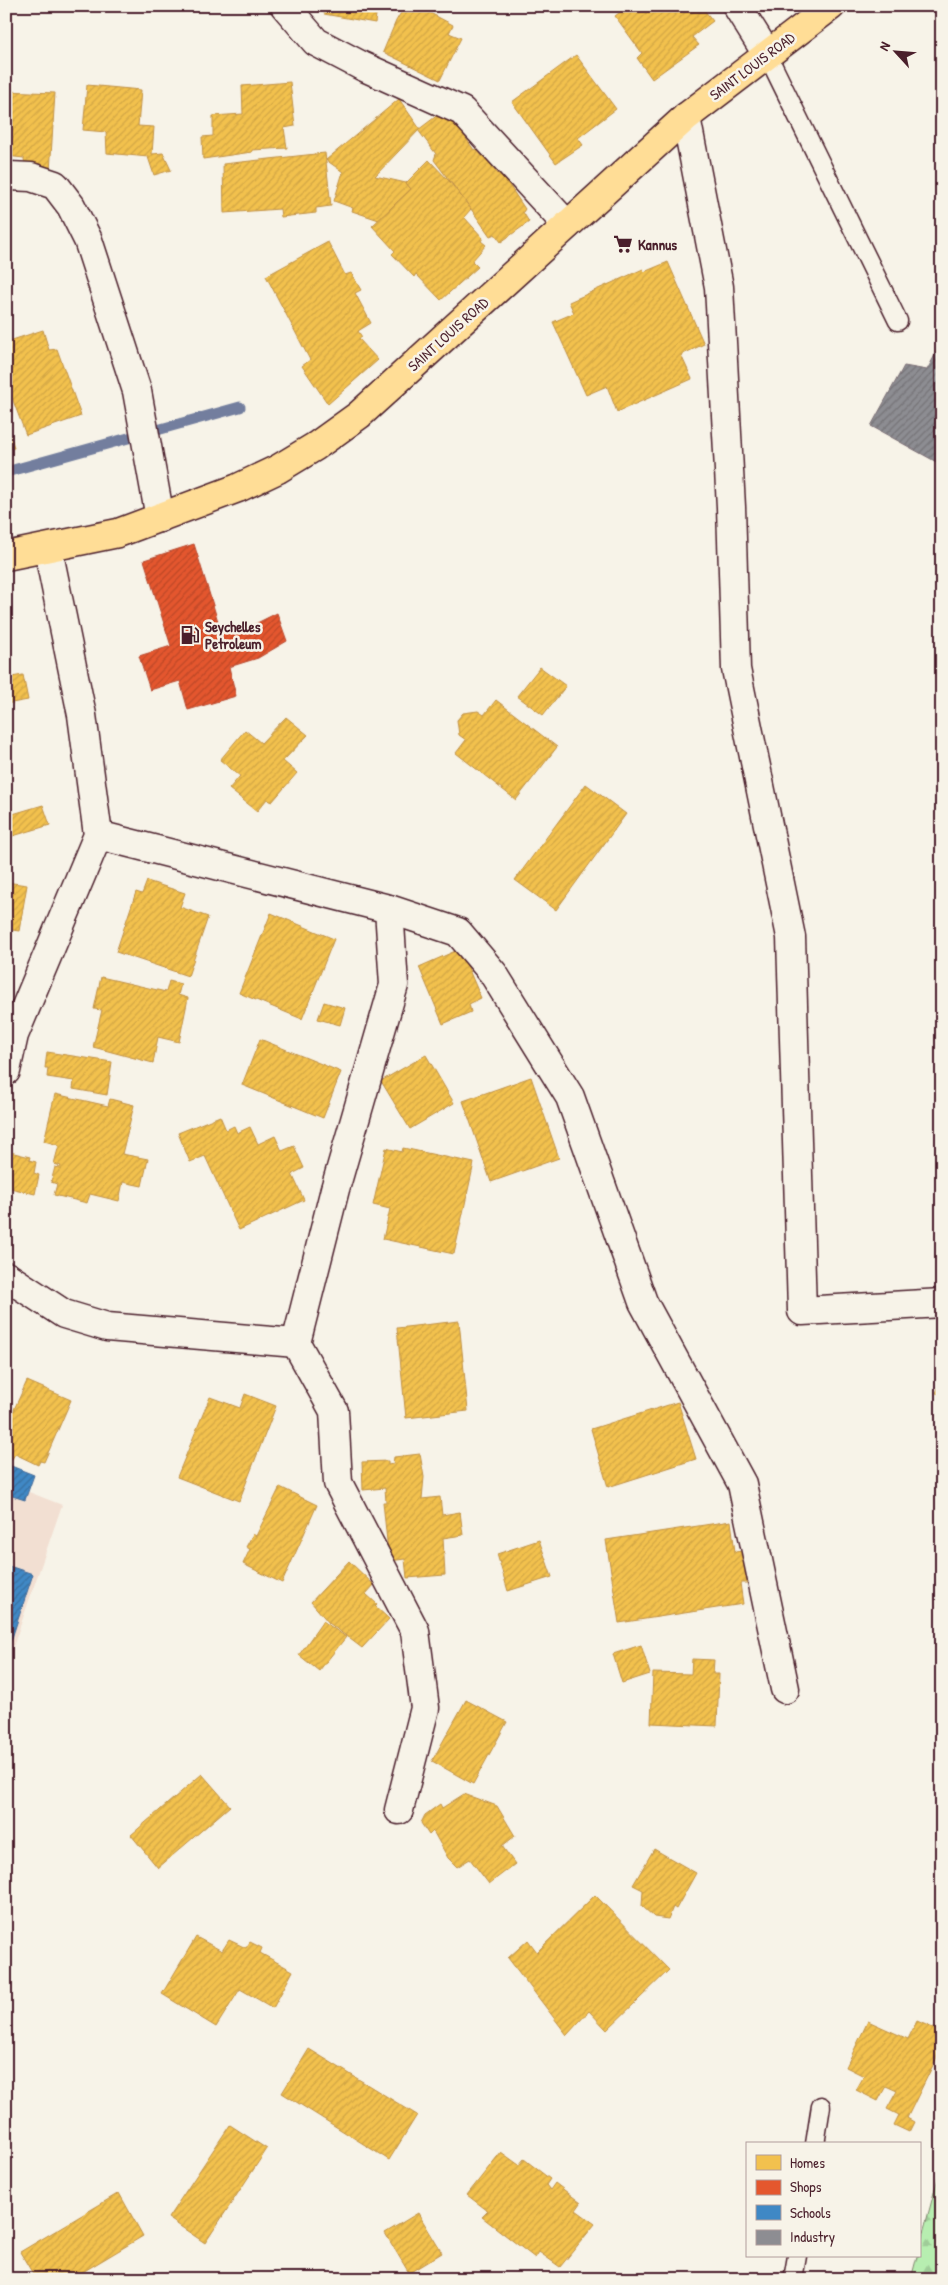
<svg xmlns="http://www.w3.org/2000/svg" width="948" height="2285" font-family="'Patrick Hand',sans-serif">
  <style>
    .built { fill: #f2dfd2 }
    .forest { fill: url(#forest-firs); stroke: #80866e }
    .homes { fill: url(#homes-hatch); stroke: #c09044 }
    .shops { fill: url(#shops-hatch); stroke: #b6462d }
    .schools { fill: url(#schools-hatch); stroke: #426897 }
    .industry { fill: url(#industry-hatch); stroke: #796c73 }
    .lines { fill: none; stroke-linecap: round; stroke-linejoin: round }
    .stream { stroke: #737e9e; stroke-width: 11 }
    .service-casing { stroke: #4a1f2b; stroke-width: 21 }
    .minor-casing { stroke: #4a1f2b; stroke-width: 31 }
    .primary-casing { stroke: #4a1f2b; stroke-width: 31 }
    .service { stroke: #f7f3e8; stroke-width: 18 }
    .minor { stroke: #f7f3e8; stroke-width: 28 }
    .primary { stroke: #ffdd96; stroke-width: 28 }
    .labels { text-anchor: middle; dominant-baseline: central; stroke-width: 5; stroke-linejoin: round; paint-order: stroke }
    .street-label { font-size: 15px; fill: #4a1f2b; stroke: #f7f3e8 }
    .poi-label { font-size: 15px; font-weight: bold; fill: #4a1f2b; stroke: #f7f3e8; text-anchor: start }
  </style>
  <defs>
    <pattern id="forest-firs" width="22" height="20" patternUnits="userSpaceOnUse" patternTransform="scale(1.25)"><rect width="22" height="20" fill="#b7eeb0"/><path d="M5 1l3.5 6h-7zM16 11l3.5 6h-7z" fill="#9fcc98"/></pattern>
    <pattern id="homes-hatch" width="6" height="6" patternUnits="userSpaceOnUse" patternTransform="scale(1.25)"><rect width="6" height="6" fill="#f2c14e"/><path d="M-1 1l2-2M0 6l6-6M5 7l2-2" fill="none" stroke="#d1a544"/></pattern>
    <pattern id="shops-hatch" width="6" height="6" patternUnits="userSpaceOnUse" patternTransform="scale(1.25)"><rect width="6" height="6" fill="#e4572e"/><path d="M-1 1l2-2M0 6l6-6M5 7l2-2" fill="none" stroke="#bb4727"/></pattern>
    <pattern id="schools-hatch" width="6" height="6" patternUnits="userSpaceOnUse" patternTransform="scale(1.25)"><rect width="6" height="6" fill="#3f88c5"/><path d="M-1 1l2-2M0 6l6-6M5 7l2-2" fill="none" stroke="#376fa0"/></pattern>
    <pattern id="industry-hatch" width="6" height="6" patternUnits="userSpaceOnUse" patternTransform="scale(1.25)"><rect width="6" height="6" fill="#8d8d92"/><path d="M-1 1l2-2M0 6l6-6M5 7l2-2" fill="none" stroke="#757377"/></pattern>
  </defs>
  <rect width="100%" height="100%" fill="#f7f3e8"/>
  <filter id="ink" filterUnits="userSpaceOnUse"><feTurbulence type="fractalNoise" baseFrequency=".02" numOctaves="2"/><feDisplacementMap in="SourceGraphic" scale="10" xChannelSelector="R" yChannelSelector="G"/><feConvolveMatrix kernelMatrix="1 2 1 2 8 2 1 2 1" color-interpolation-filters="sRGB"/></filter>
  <g filter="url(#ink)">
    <polygon class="built" points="6,1483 62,1505 6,1667"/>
    <polygon class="forest" points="942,2163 942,2279 911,2279 917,2256 919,2256 919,2248"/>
    <g class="homes">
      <polygon points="325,6 377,6 375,23 324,14"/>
      <polygon points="388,6 402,6 397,13"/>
      <polygon points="405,6 417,6 453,25 449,33 461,38 440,80 383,52 396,21"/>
      <polygon points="628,6 701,6 713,21 692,37 699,45 652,79 637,58 642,53 615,16"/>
      <polygon points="576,55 616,109 578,138 583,145 556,163 512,102"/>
      <polygon points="290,82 295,126 284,128 287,148 252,150 252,152 203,159 202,137 213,136 213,116 243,114 242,86"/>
      <polygon points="87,85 141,90 138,126 154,127 152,154 163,153 171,170 154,175 148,157 107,153 106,132 83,130"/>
      <polygon points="6,91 55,93 50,172 25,170 24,158 6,156"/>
      <polygon points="399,99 420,129 375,176 406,183 411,189 379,220 352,211 353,208 334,201 343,172 326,160"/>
      <polygon points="443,111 452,122 454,121 474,150 476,149 482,156 484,155 498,174 501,173 525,209 523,212 529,222 501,242 495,234 490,236 471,209 434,160 436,154 418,130"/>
      <polygon points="325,153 331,206 316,208 316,213 281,217 280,209 224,213 223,164"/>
      <polygon points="429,160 450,182 471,209 464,217 483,238 481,241 486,245 472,261 478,267 441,300 416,274 414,277 392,254 395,251 372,226 411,189 406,183"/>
      <polygon points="328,242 345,275 351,273 361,290 355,293 371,323 358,331 362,337 359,339 378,360 328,404 302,366 310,360 266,276"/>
      <polygon points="668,262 704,344 681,355 692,379 617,412 607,386 586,395 553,322 574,313 569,302 643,269 644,272"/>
      <polygon points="43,330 49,350 57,349 81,416 26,435 6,382 6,342"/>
      <polygon points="6,419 14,448 6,449"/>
      <polygon points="540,667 566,686 543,715 517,696"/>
      <polygon points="23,675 28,700 6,704 6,678"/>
      <polygon points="496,700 557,747 516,800 456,753 466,740 459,735 457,720 463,713 478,711 484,715"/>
      <polygon points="286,717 308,735 283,761 297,773 272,802 267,799 257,811 229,789 240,776 220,760 245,730 261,743"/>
      <polygon points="586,784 626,814 556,910 515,880"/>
      <polygon points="43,805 50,825 6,838 6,816"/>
      <polygon points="147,881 185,893 180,907 208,917 188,976 116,952 136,892 142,894"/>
      <polygon points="6,882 27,885 19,931 6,929"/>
      <polygon points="271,913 334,939 302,1019 239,993"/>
      <polygon points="460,949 481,998 469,1004 471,1012 443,1024 419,967"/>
      <polygon points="101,977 166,992 169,981 181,984 178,995 188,998 179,1042 158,1037 153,1063 93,1047 102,1010 94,1009"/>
      <polygon points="324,1002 345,1008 340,1025 318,1019"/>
      <polygon points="260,1039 341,1072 323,1118 242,1085"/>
      <polygon points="47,1052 112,1062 107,1095 73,1089 74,1081 47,1077 48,1068 45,1068"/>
      <polygon points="426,1055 454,1103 410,1129 381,1081"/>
      <polygon points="531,1077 559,1158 491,1182 463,1101"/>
      <polygon points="55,1094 108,1106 110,1099 134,1105 122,1154 148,1159 142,1186 123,1182 119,1201 90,1194 87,1203 54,1195 57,1184 51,1182 55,1167 60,1168 61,1166 54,1164 59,1145 44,1141"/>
      <polygon points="220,1116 226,1130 234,1126 237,1133 250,1127 258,1144 275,1136 282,1151 294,1146 304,1168 292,1174 304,1200 239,1230 205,1156 190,1162 178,1133"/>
      <polygon points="386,1148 402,1152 403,1148 474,1163 454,1254 383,1239 390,1209 373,1205"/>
      <polygon points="6,1151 30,1157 29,1160 36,1162 34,1173 39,1175 35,1194 6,1187"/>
      <polygon points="459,1321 468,1411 406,1418 397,1328"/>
      <polygon points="942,1379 942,1395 936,1393"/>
      <polygon points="27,1381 71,1400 44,1462 40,1461 38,1465 15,1454 12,1459 6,1456 6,1427"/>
      <polygon points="245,1394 276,1406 239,1501 177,1477 210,1397 240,1408"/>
      <polygon points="678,1402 696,1459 608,1487 591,1429"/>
      <polygon points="420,1454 424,1477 422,1499 440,1497 442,1515 460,1512 463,1535 443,1538 445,1575 407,1578 405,1559 389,1561 383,1502 386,1502 385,1488 363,1490 362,1462 388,1461 388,1465 393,1464 394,1457"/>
      <polygon points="280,1487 317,1505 282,1583 243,1564 250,1549 246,1547 253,1534 256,1536"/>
      <polygon points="731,1521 735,1552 742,1551 747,1583 740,1583 743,1604 619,1623 606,1540"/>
      <polygon points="539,1540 552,1577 508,1591 497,1554"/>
      <polygon points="349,1561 374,1585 366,1594 377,1604 375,1606 389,1619 362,1648 329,1623 311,1602"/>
      <polygon points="323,1621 346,1637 319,1671 299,1655"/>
      <polygon points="641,1645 650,1674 622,1683 613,1654"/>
      <polygon points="692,1659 714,1660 713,1674 719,1674 717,1726 651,1723 653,1673 691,1674"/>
      <polygon points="466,1700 507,1722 473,1784 432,1761"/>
      <polygon points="202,1774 230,1806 158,1868 131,1835"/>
      <polygon points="464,1794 497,1806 515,1836 502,1846 515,1864 489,1884 470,1859 457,1867 448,1858 433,1831 429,1835 421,1823 425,1815 440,1804 442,1808"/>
      <polygon points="654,1849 696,1873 676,1909 673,1907 668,1919 654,1917 642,1906 643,1890 633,1885"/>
      <polygon points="595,1895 669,1970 607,2030 589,2011 567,2035 508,1958 528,1940 537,1952"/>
      <polygon points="196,1937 222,1951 229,1940 246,1948 250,1942 262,1948 260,1953 293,1971 273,2008 240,1989 216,2027 162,1994"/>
      <polygon points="868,2021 908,2039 917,2021 942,2032 942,2047 907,2118 914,2122 909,2132 894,2125 899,2115 887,2109 897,2091 886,2086 878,2101 856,2090 864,2076 846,2067"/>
      <polygon points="309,2049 417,2115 389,2160 282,2093"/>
      <polygon points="230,2125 267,2149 205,2243 168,2218"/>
      <polygon points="501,2152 519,2165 524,2159 550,2179 546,2185 550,2190 555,2183 581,2203 576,2210 595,2224 560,2267 539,2252 535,2258 482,2217 488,2211 467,2195"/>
      <polygon points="119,2193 143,2236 71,2279 36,2279 20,2252"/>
      <polygon points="418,2213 442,2253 409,2273 385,2233"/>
    </g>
    <polygon class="shops" points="194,544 221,631 248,623 249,627 277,613 287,641 258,658 229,667 236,696 188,710 180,681 150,690 139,656 171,646 144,560"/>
    <g class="schools">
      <polygon points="6,1464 34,1475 25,1500 6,1494"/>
      <polygon points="6,1565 33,1574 6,1656"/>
    </g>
    <polygon class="industry" points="942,342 942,465 871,426 904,366 927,370"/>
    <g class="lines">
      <polyline class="stream" points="6,472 240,407"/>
      <g class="service-casing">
        <g id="service">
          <polyline points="767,54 898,321"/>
          <polyline points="815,2144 821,2106"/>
          <polyline points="793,2279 797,2256"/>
        </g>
      </g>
      <g class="minor-casing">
        <g id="minor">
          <polyline points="285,6 316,42 362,66 462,111 567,225"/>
          <polyline points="737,6 767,54"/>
          <polyline points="686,117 719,287 731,507 736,669 791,937 802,1311 942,1303"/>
          <polyline points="9,176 31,177 55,185 71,206 88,240 137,391 160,518"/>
          <polyline points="98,835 389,909 394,985 335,1189 296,1343 334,1411 338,1483 415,1631 425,1708 399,1810"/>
          <polyline points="389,909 458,932 493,973 570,1097 643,1302 742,1484 785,1689"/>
          <polyline points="6,1071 14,1035 98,835 82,715 48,549"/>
          <polyline points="6,1276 64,1314 107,1327 296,1343"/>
        </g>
      </g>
      <g class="primary-casing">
        <polyline id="primary" points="6,556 118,533 238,488 278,469 316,446 359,415 686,117 831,6"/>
      </g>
      <use href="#service" class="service"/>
      <use href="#minor" class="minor"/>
      <use href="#primary" class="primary"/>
    </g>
  </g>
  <defs>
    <g id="supermarket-bare" transform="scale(1.5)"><path d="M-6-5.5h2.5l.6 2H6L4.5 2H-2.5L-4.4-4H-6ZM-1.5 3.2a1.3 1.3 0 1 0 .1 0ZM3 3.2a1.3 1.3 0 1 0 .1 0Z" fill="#4a1f2b" stroke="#f7f3e8" stroke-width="2.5" paint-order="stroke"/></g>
    <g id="fuel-bare" transform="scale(1.5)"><path d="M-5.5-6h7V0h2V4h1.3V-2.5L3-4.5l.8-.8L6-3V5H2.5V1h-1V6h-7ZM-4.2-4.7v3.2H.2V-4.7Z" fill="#4a1f2b" stroke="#f7f3e8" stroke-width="2.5" paint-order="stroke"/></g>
  </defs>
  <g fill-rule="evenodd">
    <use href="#supermarket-bare" x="623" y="244"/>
    <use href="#fuel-bare" x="190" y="635"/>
  </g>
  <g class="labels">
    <g class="street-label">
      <text transform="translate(752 66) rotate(-37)">SAINT LOUIS ROAD</text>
      <text transform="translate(448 334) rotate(-42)">SAINT LOUIS ROAD</text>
    </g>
    <g class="poi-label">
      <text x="638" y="244">Kannus</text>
      <text x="205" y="626">Seychelles<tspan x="205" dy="17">Petroleum</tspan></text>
    </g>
  </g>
  <rect width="948" height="2285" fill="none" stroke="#f7f3e8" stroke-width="25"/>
  <rect x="12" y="12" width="923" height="2260" fill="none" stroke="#4a1f2b" stroke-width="2" filter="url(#ink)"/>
  <rect x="746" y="2142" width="175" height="115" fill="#f7f3e8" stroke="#b29e9c"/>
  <rect x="756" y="2155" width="25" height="15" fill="#f2c14e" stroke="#b29e9c"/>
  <text x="790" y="2168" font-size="15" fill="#4a1f2b">Homes</text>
  <rect x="756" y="2180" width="25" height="15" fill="#e4572e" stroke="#b29e9c"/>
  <text x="790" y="2192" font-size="15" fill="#4a1f2b">Shops</text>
  <rect x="756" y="2205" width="25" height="15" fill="#3f88c5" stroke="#b29e9c"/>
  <text x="790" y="2218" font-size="15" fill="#4a1f2b">Schools</text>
  <rect x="756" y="2230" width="25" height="15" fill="#8d8d92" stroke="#b29e9c"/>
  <text x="790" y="2242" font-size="15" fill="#4a1f2b">Industry</text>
  <g transform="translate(896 52) rotate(296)" stroke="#f7f3e8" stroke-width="4" paint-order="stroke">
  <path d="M0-4L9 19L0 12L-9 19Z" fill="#4a1f2b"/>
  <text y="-8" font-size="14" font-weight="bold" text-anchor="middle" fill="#4a1f2b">N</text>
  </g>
</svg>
